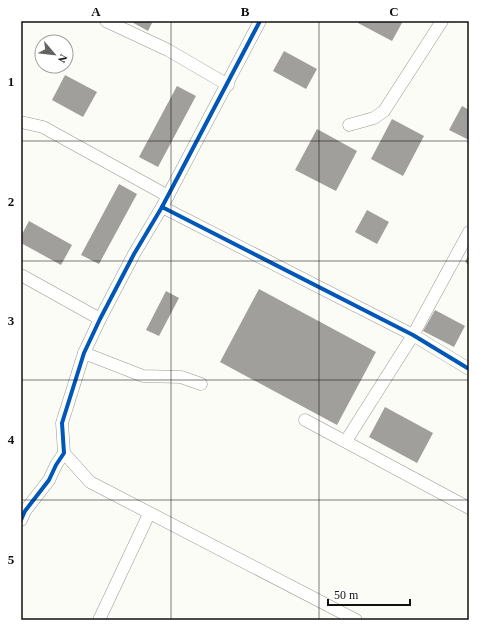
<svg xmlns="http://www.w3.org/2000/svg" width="490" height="641" font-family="'Times New Roman',serif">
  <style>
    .building { fill: #a09f9c }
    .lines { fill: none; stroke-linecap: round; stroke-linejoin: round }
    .minor-casing { stroke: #979795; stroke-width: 13 }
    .minor { stroke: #fffffe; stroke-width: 12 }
    .cycleway-casing { stroke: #fff; stroke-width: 6 }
    .cycleway { stroke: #0057b8; stroke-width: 4 }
    .grid { fill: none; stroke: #111; stroke-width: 1; stroke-opacity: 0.55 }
    .neatline { fill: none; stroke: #111; stroke-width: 1.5 }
    .grid-label { font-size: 13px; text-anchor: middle; font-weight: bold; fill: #111 }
  </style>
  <rect width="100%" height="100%" fill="#fcfcf7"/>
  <g class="building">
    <polygon points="130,21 153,21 148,31"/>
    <polygon points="359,21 403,21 392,41 358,23"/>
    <polygon points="284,51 317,69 306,89 273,71"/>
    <polygon points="65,75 97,92 83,117 52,100"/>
    <polygon points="177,86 196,96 158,167 139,157"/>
    <polygon points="462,106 469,110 469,140 449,130"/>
    <polygon points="392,119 424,136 403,176 371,159"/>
    <polygon points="317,129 357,151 336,191 295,170"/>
    <polygon points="119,184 137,194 99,264 81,255"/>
    <polygon points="367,210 389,222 377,244 355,232"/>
    <polygon points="29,221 72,245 61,265 21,243 21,236"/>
    <polygon points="469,254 469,265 465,262"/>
    <polygon points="259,289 376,352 337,425 220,362"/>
    <polygon points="166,291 179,298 159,336 146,330"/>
    <polygon points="435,310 465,326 454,347 423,331"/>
    <polygon points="385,407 433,433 417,463 369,437"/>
  </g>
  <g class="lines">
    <g class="minor-casing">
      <g id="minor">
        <polyline points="106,21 168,50 228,85"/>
        <polyline points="21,122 43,127 168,196"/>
        <polyline points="349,125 374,118 384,111 442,21"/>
        <polyline points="162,207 413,335 469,369"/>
        <polyline points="21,275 100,319"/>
        <polyline points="84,353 143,376 181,377 201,384"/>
        <polyline points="305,420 469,508"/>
        <polyline points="346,441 413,335 469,232"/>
        <polyline points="64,453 90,482 356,620"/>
        <polyline points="21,520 25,511 49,480 56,465 64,453 62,423 84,353 100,319 134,254 162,207 260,21"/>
        <polyline points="99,620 149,514"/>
      </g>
    </g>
    <use href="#minor" class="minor"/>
    <g class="cycleway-casing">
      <g id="cycleway">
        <polyline points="162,207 413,335 469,369"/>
        <polyline points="21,520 25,511 49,480 56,465 64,453 62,423 84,353 100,319 134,254 162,207 260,21"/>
      </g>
    </g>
    <use href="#cycleway" class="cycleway"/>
  </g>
  <path class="grid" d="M171,21V620M319,21V620M21,141H469M21,261H469M21,380H469M21,500H469"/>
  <rect width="490" height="641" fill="none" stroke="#ffffff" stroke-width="44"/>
  <g transform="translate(54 54) rotate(118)"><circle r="19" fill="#ffffff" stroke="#a0a0a0"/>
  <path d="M0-3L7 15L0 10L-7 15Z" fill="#636362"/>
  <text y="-6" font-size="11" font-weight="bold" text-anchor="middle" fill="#111111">N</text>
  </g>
  <path d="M328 599v6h82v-6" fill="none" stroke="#111111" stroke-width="2"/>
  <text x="334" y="599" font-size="12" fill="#111111" stroke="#ffffff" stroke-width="3" paint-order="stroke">50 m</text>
  <rect x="22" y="22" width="446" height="597" class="neatline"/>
  <g class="grid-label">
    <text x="96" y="16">A</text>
    <text x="245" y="16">B</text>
    <text x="394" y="16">C</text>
    <text x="11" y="86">1</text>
    <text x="11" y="206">2</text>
    <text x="11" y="325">3</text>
    <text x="11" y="444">4</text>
    <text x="11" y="564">5</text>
  </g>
</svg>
